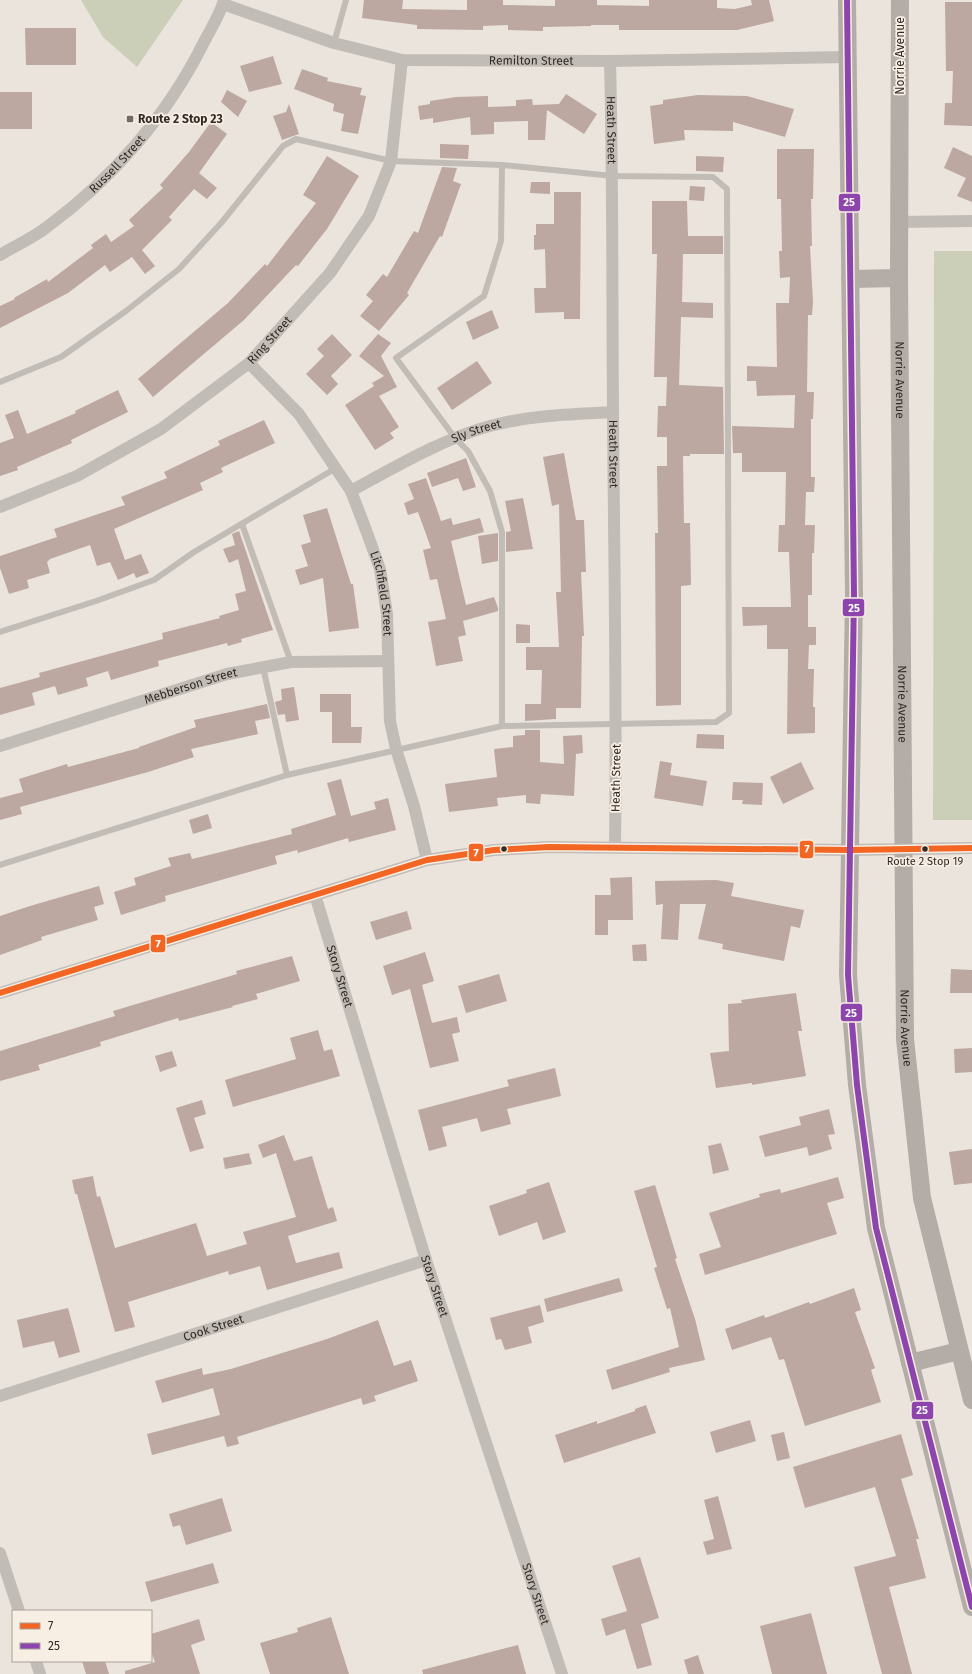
<svg xmlns="http://www.w3.org/2000/svg" width="972" height="1674" font-family="'Fira Sans',sans-serif">
  <style>
    .green { fill: #cbcfb8 }
    .building { fill: #bca8a0 }
    .lines { fill: none; stroke-linecap: round; stroke-linejoin: round }
    .lane { stroke: #c2bcb7; stroke-width: 6 }
    .street { stroke: #c2bcb7; stroke-width: 12 }
    .secondary { stroke: #b3aca7; stroke-width: 18 }
    .bus-1-casing { stroke: #f7eee4; stroke-width: 9 }
    .bus-2-casing { stroke: #f7eee4; stroke-width: 9 }
    .bus-1 { stroke: #f26522; stroke-width: 6 }
    .bus-2 { stroke: #8e44ad; stroke-width: 6 }
    .poi-dot { fill: #736b66; stroke: #f7eee4; stroke-width: 1.5 }
    .bus-dot { fill: #332a26; stroke: #f7eee4; stroke-width: 1.5 }
    .labels { text-anchor: middle; dominant-baseline: central; stroke-width: 3.5; stroke-linejoin: round; paint-order: stroke }
    .bus-label { font-size: 11px; fill: #332a26; stroke: #f7eee4 }
    .street-label { font-size: 12px; fill: #332a26; stroke: #f7eee4 }
    .poi-label { font-size: 12px; font-weight: bold; fill: #332a26; stroke: #f7eee4; text-anchor: start }
    .line-badge { stroke: #f7eee4; stroke-width: 1.5 }
    .badge-label { font-size: 11px; text-anchor: middle; font-weight: bold; fill: #fff }
  </style>
  <rect width="100%" height="100%" fill="#eae4dd"/>
  <g class="green">
    <polygon points="81,0 183,0 137,67 103,37"/>
    <polygon points="934,251 972,251 972,820 933,820"/>
  </g>
  <g class="building">
    <polygon points="364,0 403,0 402,9 467,10 467,0 503,0 503,5 555,6 555,0 597,0 597,5 649,6 649,0 717,0 717,8 735,9 752,5 751,0 769,0 774,21 737,30 619,30 619,25 591,25 591,26 543,27 543,31 508,30 508,25 483,26 483,30 417,29 417,25 362,18"/>
    <polygon points="945,2 972,2 972,126 944,125 945,103 952,103 953,71 946,71"/>
    <polygon points="25,28 76,28 76,65 26,65"/>
    <polygon points="273,56 282,84 249,92 240,66"/>
    <polygon points="302,69 328,78 327,81 362,88 360,95 366,96 358,134 341,131 344,114 333,111 334,104 294,89"/>
    <polygon points="227,90 247,101 238,117 221,102"/>
    <rect x="0" y="92" width="32" height="37"/>
    <polygon points="566,94 597,114 584,134 547,110 545,140 528,140 528,121 494,122 494,134 471,135 470,117 433,123 433,118 420,120 418,106 430,104 430,101 456,97 488,96 488,107 516,106 516,100 532,99 533,105 559,104"/>
    <polygon points="698,95 747,96 794,109 785,137 733,122 733,131 684,130 685,140 654,144 650,106 663,104 663,100"/>
    <polygon points="289,104 299,134 282,140 273,116 286,112"/>
    <polygon points="211,122 227,134 199,173 217,188 207,199 194,189 169,217 172,220 142,250 155,266 145,274 132,257 110,272 105,265 68,293 0,328 0,306 15,299 14,298 47,279 48,282 93,248 91,245 106,234 111,242 134,226 129,220 163,188 160,185 189,152"/>
    <polygon points="440,144 469,145 468,159 440,158"/>
    <polygon points="953,147 972,156 972,202 957,196 966,178 944,168"/>
    <polygon points="777,149 814,149 813,199 811,199 812,246 810,246 813,302 812,315 808,315 807,392 814,392 813,419 811,419 811,477 815,477 814,492 806,492 805,525 815,525 814,553 812,553 812,595 808,595 808,627 816,627 816,645 809,645 808,669 814,669 813,707 815,707 815,733 787,734 788,649 767,649 767,625 743,626 742,607 791,607 789,552 778,552 779,525 785,525 786,472 742,472 742,453 733,453 732,426 794,428 795,395 757,396 756,381 747,381 747,366 777,367 776,303 789,303 790,277 780,278 779,251 782,251 781,199 777,199"/>
    <polygon points="327,156 359,176 327,229 298,266 296,265 244,320 153,397 138,379 228,303 265,264 267,266 316,203 303,195"/>
    <polygon points="696,156 724,157 723,172 696,171"/>
    <polygon points="442,167 457,168 453,181 461,184 442,237 440,236 407,293 409,295 379,331 360,316 373,301 366,295 383,274 387,277 414,231 418,233"/>
    <polygon points="531,182 550,182 550,194 530,193"/>
    <polygon points="690,186 705,187 704,201 689,200"/>
    <polygon points="554,192 581,192 580,319 564,319 564,312 535,313 534,288 546,288 545,249 534,250 534,235 536,235 536,224 554,224"/>
    <polygon points="652,201 687,201 688,236 723,236 723,254 683,254 682,302 713,303 713,318 681,317 679,385 723,387 724,454 690,454 690,456 683,456 684,523 690,523 691,585 681,586 681,705 656,706 655,533 658,533 657,466 667,466 667,437 657,437 658,406 666,406 667,377 654,377 657,254 652,254"/>
    <polygon points="492,310 499,328 473,340 466,322"/>
    <polygon points="332,334 352,355 331,376 338,384 327,395 306,374 324,356 317,349"/>
    <polygon points="378,334 391,343 381,356 397,387 379,396 399,427 390,433 394,438 375,450 345,405 374,386 372,383 384,376 359,356"/>
    <polygon points="477,361 492,383 452,410 437,388"/>
    <polygon points="118,390 128,412 71,440 72,443 17,467 18,470 0,476 0,443 14,438 5,415 18,410 27,434 76,413 75,411"/>
    <polygon points="264,420 275,443 221,468 223,472 200,483 203,490 114,529 125,560 141,554 149,573 136,578 134,573 118,580 110,562 97,566 90,545 50,559 47,562 50,573 27,580 29,588 9,594 0,568 0,556 57,537 54,529 125,505 121,497 167,478 164,472 220,445 218,441"/>
    <polygon points="564,453 576,520 584,520 586,572 581,572 584,636 582,636 581,708 556,708 556,719 525,721 525,704 541,704 542,670 526,670 526,647 559,647 556,592 561,592 559,504 552,506 543,457"/>
    <polygon points="466,458 476,487 463,491 458,478 432,487 427,473"/>
    <polygon points="426,478 441,521 451,518 453,525 480,518 484,532 451,541 466,605 494,597 498,608 498,611 463,621 466,635 458,637 463,661 436,666 428,622 446,619 437,579 430,580 423,550 431,548 418,512 408,515 404,503 414,499 408,484"/>
    <polygon points="523,498 533,549 506,552 506,532 511,531 505,501"/>
    <polygon points="327,508 351,584 353,584 359,628 329,632 323,578 300,585 295,570 308,566 301,545 311,542 303,515"/>
    <polygon points="239,531 273,630 241,639 242,642 228,646 227,643 158,661 159,666 111,680 108,671 86,678 88,686 58,695 55,686 32,693 35,705 0,715 0,688 40,677 39,673 163,639 162,633 220,618 219,616 239,610 235,594 246,591 238,559 229,563 223,549 235,545 232,534"/>
    <polygon points="498,533 498,561 482,564 478,536"/>
    <polygon points="516,624 530,625 530,643 516,643"/>
    <polygon points="294,687 299,720 286,722 285,714 278,715 275,702 282,700 281,689"/>
    <polygon points="320,694 351,694 351,727 362,727 361,743 332,743 332,712 320,712"/>
    <polygon points="267,704 270,718 255,721 258,734 191,749 194,757 148,772 20,807 22,814 0,820 0,798 23,792 19,779 67,764 68,767 139,748 139,747 196,727 194,720"/>
    <polygon points="525,730 540,730 540,762 564,764 563,736 582,735 583,753 576,754 574,796 541,794 540,804 526,803 526,795 497,798 498,806 449,812 445,784 497,777 494,749 513,747 513,736 525,735"/>
    <polygon points="697,734 724,735 724,749 696,748"/>
    <polygon points="660,761 672,763 670,775 707,781 703,806 654,798"/>
    <polygon points="801,762 814,789 783,804 770,777"/>
    <polygon points="341,779 351,816 376,809 374,802 388,798 396,830 349,842 348,838 298,853 297,850 275,856 277,864 165,896 166,901 121,915 114,892 136,885 134,878 171,866 168,858 190,853 192,859 217,853 292,834 291,829 336,815 327,783"/>
    <polygon points="733,782 763,783 762,805 742,804 743,800 732,800"/>
    <polygon points="208,814 212,828 193,834 189,820"/>
    <polygon points="632,877 633,920 608,920 608,935 595,935 595,895 611,895 610,878"/>
    <polygon points="716,880 734,883 731,896 804,910 800,928 791,926 784,961 722,949 723,944 698,939 706,904 680,904 678,940 661,939 663,904 656,905 655,881"/>
    <polygon points="99,886 104,904 94,907 98,920 41,937 42,940 0,955 0,916 30,906"/>
    <polygon points="407,911 412,929 376,940 370,922"/>
    <polygon points="646,944 647,961 633,961 632,945"/>
    <polygon points="425,952 434,981 422,985 432,1023 457,1017 460,1032 452,1034 459,1061 430,1068 410,989 392,995 383,966"/>
    <polygon points="292,956 300,981 256,994 258,999 232,1006 233,1007 179,1021 178,1018 100,1042 101,1046 38,1065 40,1070 0,1081 0,1051 115,1016 113,1011 237,974 236,971"/>
    <polygon points="951,969 972,970 972,993 950,993"/>
    <polygon points="499,974 507,1001 466,1013 458,986"/>
    <polygon points="796,993 802,1031 798,1031 806,1076 752,1085 752,1083 716,1088 710,1053 729,1051 728,1004 742,1003 741,1000"/>
    <polygon points="318,1030 324,1051 332,1049 340,1076 233,1107 225,1080 296,1059 290,1038"/>
    <polygon points="972,1048 972,1072 955,1073 954,1049"/>
    <polygon points="172,1051 177,1066 160,1072 155,1056"/>
    <polygon points="555,1068 561,1096 507,1109 511,1124 481,1132 477,1118 442,1127 447,1146 429,1151 418,1110 509,1086 507,1080"/>
    <polygon points="202,1100 206,1114 194,1118 204,1148 190,1152 176,1108"/>
    <polygon points="829,1109 835,1134 828,1135 832,1149 809,1156 807,1147 765,1157 759,1136 801,1125 799,1117"/>
    <polygon points="284,1135 294,1161 312,1156 328,1209 333,1207 337,1221 288,1236 296,1263 339,1252 343,1268 267,1290 260,1266 229,1275 228,1271 128,1302 135,1327 115,1332 77,1194 75,1194 72,1180 93,1176 97,1197 100,1196 115,1248 196,1223 207,1256 247,1244 243,1232 296,1217 276,1153 263,1158 258,1145"/>
    <polygon points="721,1143 729,1170 713,1174 708,1146"/>
    <polygon points="972,1149 972,1183 954,1185 949,1152"/>
    <polygon points="249,1153 252,1164 225,1169 223,1158"/>
    <polygon points="838,1177 844,1198 827,1203 837,1234 705,1275 699,1254 721,1247 709,1213 760,1197 759,1194 780,1189 781,1193"/>
    <polygon points="549,1182 566,1232 543,1240 537,1222 499,1236 489,1206 527,1193 526,1190"/>
    <polygon points="655,1185 677,1258 675,1259 695,1319 705,1360 669,1368 670,1372 612,1390 606,1370 679,1347 670,1308 667,1309 654,1268 657,1267 634,1191"/>
    <polygon points="619,1278 623,1291 547,1312 544,1299"/>
    <polygon points="854,1288 861,1310 855,1312 875,1368 871,1370 881,1402 805,1426 784,1359 779,1360 771,1337 732,1350 725,1329 764,1315 765,1318 809,1302 810,1304"/>
    <polygon points="540,1305 544,1322 528,1327 532,1343 505,1350 501,1339 496,1340 490,1318"/>
    <polygon points="68,1308 80,1352 59,1358 54,1341 23,1348 17,1320"/>
    <polygon points="378,1320 394,1366 411,1360 418,1381 374,1396 376,1401 363,1405 361,1398 237,1437 239,1444 227,1447 224,1436 152,1455 147,1434 220,1415 213,1388 162,1403 155,1381 202,1368 203,1375 231,1369 327,1339"/>
    <polygon points="646,1405 656,1433 564,1463 555,1435 597,1421 597,1424 635,1411 635,1409"/>
    <polygon points="750,1420 756,1441 716,1453 710,1432"/>
    <polygon points="784,1432 790,1458 777,1461 771,1435"/>
    <polygon points="901,1434 913,1475 901,1479 919,1539 916,1539 926,1578 889,1587 912,1674 882,1674 854,1567 896,1556 875,1487 805,1508 793,1467"/>
    <polygon points="718,1496 732,1549 707,1555 703,1542 714,1539 704,1500"/>
    <polygon points="222,1498 232,1531 186,1545 180,1525 173,1527 169,1514"/>
    <polygon points="640,1557 659,1618 641,1624 652,1665 637,1669 625,1629 606,1636 601,1619 627,1611 612,1566"/>
    <polygon points="213,1563 219,1583 151,1602 145,1582"/>
    <polygon points="811,1613 827,1674 772,1674 760,1626"/>
    <polygon points="331,1617 349,1674 270,1674 260,1643 298,1632 297,1628"/>
    <polygon points="199,1619 205,1640 191,1645 200,1674 125,1674 125,1671 155,1662 151,1651 151,1634"/>
    <polygon points="518,1645 526,1674 423,1674 422,1670"/>
    <polygon points="698,1655 704,1674 688,1674 684,1660"/>
    <polygon points="82,1661 105,1661 109,1674 86,1674"/>
  </g>
  <g class="lines">
    <g class="lane">
      <polyline points="334,43 346,0"/>
      <polyline points="0,382 61,357 126,311 179,269 222,222 283,146 296,139 391,161 502,165 613,176 713,177 727,189 729,713 716,722 502,726 287,775 0,865"/>
      <polyline points="242,524 291,662"/>
      <polyline points="0,632 96,601 154,580 194,552 336,468"/>
      <polyline points="263,667 287,775"/>
      <polyline points="502,726 502,532 490,491 468,451 455,438 396,358 484,296 501,241 502,165"/>
    </g>
    <g class="street">
      <path id="s1" d="M223,4L334,43L402,60L610,61L848,57"/>
      <path id="s2" d="M610,61C613,178 612,295 613,412C614,557 617,702 615,846"/>
      <polyline points="899,222 972,221"/>
      <path id="s3" d="M0,255C15,246 33,238 47,227C112,179 167,116 203,44C210,30 220,15 224,0"/>
      <path id="s4" d="M249,363L299,414L351,491L366,530L380,569L387,614L390,721L396,749L414,806L427,860"/>
      <path id="s5" d="M351,491C395,467 449,435 498,424C535,415 575,414 613,412"/>
      <path id="s6" d="M0,507L77,476L161,429L249,363L330,273L369,216L391,161L402,60"/>
      <path id="s7" d="M0,746L227,674L291,662L388,661"/>
      <path id="s8" d="M315,895L426,1260L562,1674"/>
      <polyline points="0,993 427,860 494,850 549,847 850,850 972,848"/>
      <path id="s9" d="M0,1396L426,1260"/>
      <polyline points="0,1553 19,1611"/>
      <polyline points="36,1661 40,1674"/>
    </g>
    <g class="secondary">
      <polyline points="847,0 854,595 848,975 857,1085 876,1228 972,1607"/>
      <path id="s10" d="M900,0L899,278L905,1039L922,1198L972,1400"/>
      <polyline points="850,279 899,278"/>
      <polyline points="910,1363 959,1351"/>
    </g>
    <g class="bus-1-casing">
      <polyline id="bus-1" points="0,993 427,860 494,850 549,847 850,850 972,848"/>
    </g>
    <g class="bus-2-casing">
      <polyline id="bus-2" points="847,0 854,595 848,975 857,1085 876,1228 972,1607"/>
    </g>
    <use href="#bus-1" class="bus-1"/>
    <use href="#bus-2" class="bus-2"/>
  </g>
  <rect class="poi-dot" x="126" y="115" width="8" height="8" rx="2"/>
  <g class="bus-dot">
    <circle cx="504" cy="849" r="3.5"/>
    <circle cx="925" cy="849" r="3.5"/>
  </g>
  <g class="labels">
    <g class="bus-label">
      <text x="925" y="861">Route 2 Stop 19</text>
    </g>
    <g class="street-label">
      <text transform="translate(900 56) rotate(-90)">Norrie Avenue</text>
      <text stroke="none"><textPath href="#s1" startOffset="317">Remilton Street</textPath></text>
      <text stroke="none"><textPath href="#s2" startOffset="69">Heath Street</textPath></text>
      <text stroke="none"><textPath href="#s3" startOffset="149">Russell Street</textPath></text>
      <text stroke="none"><textPath href="#s6" startOffset="320">Ring Street</textPath></text>
      <text stroke="none"><textPath href="#s10" startOffset="380">Norrie Avenue</textPath></text>
      <text stroke="none"><textPath href="#s5" startOffset="139">Sly Street</textPath></text>
      <text stroke="none"><textPath href="#s2" startOffset="393">Heath Street</textPath></text>
      <text stroke="none"><textPath href="#s4" startOffset="272">Litchfield Street</textPath></text>
      <text stroke="none"><textPath href="#s7" startOffset="200">Mebberson Street</textPath></text>
      <text stroke="none"><textPath href="#s10" startOffset="704">Norrie Avenue</textPath></text>
      <text transform="translate(616 778) rotate(-89)">Heath Street</text>
      <text stroke="none"><textPath href="#s8" startOffset="85">Story Street</textPath></text>
      <text stroke="none"><textPath href="#s10" startOffset="1028">Norrie Avenue</textPath></text>
      <text stroke="none"><textPath href="#s8" startOffset="409">Story Street</textPath></text>
      <text stroke="none"><textPath href="#s9" startOffset="224">Cook Street</textPath></text>
      <text stroke="none"><textPath href="#s8" startOffset="733">Story Street</textPath></text>
    </g>
    <g class="poi-label">
      <text x="138" y="119">Route 2 Stop 23</text>
    </g>
  </g>
  <g class="line-badge">
    <rect x="838" y="193" width="23" height="19" rx="4" fill="#8e44ad"/>
    <rect x="842" y="598" width="23" height="19" rx="4" fill="#8e44ad"/>
    <rect x="799" y="840" width="15" height="19" rx="4" fill="#f26522"/>
    <rect x="468" y="843" width="16" height="19" rx="4" fill="#f26522"/>
    <rect x="150" y="934" width="16" height="19" rx="4" fill="#f26522"/>
    <rect x="840" y="1003" width="23" height="19" rx="4" fill="#8e44ad"/>
    <rect x="911" y="1401" width="23" height="19" rx="4" fill="#8e44ad"/>
  </g>
  <g class="badge-label">
    <text x="849" y="206">25</text>
    <text x="854" y="612">25</text>
    <text x="807" y="853">7</text>
    <text x="476" y="857">7</text>
    <text x="158" y="948">7</text>
    <text x="851" y="1017">25</text>
    <text x="922" y="1414">25</text>
  </g>
  <rect x="12" y="1610" width="140" height="52" fill="#f7eee4" stroke="#a9a098"/>
  <rect x="20" y="1623" width="20" height="6" fill="#f26522" stroke="#a9a098"/>
  <text x="48" y="1630" font-size="12" fill="#332a26">7</text>
  <rect x="20" y="1643" width="20" height="6" fill="#8e44ad" stroke="#a9a098"/>
  <text x="48" y="1650" font-size="12" fill="#332a26">25</text>
</svg>
